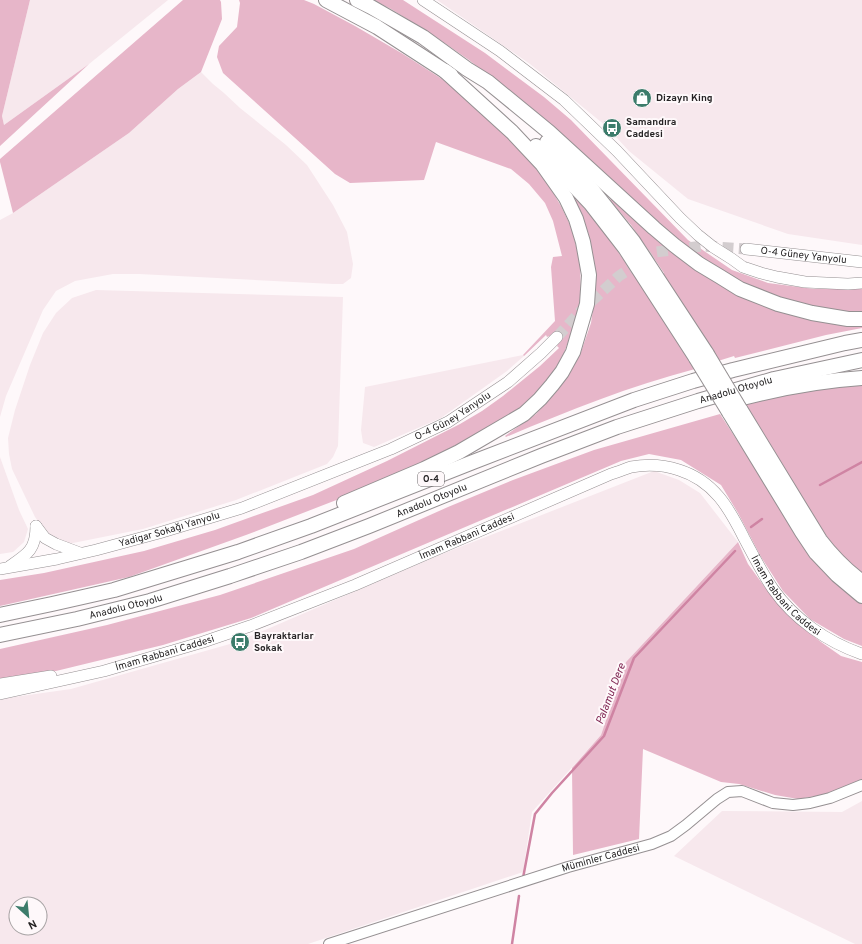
<svg xmlns="http://www.w3.org/2000/svg" width="862" height="944" font-family="Overpass,sans-serif">
  <style>
    .built { fill: #f7e8ed; fill-rule: evenodd }
    .green { fill: #e7b6c9 }
    .lines { fill: none; stroke-linecap: round; stroke-linejoin: round }
    .stream { stroke: #cf84a3; stroke-width: 2.5 }
    .secondary-tunnel { stroke: #d3cdcf; stroke-width: 11; stroke-dasharray: 11 5.5; stroke-linecap: butt }
    .tertiary-casing { stroke: #959092; stroke-width: 12 }
    .secondary-casing { stroke: #959092; stroke-width: 12 }
    .motorway-casing { stroke: #959092; stroke-width: 16 }
    .tertiary { stroke: #fff; stroke-width: 10 }
    .secondary { stroke: #fff; stroke-width: 11 }
    .motorway { stroke: #fff; stroke-width: 14 }
    .motorway-bridge-casing { stroke: #959092; stroke-width: 16; stroke-linecap: butt }
    .motorway-bridge { stroke: #fff; stroke-width: 14 }
    .labels { text-anchor: middle; dominant-baseline: central; stroke-width: 4; stroke-linejoin: round; paint-order: stroke }
    .shield { fill: #fef8fa; stroke: #666364; stroke-width: 1 }
    .shield-label { font-size: 9px; font-weight: bold; fill: #252324 }
    .poi-label { font-size: 10px; font-weight: bold; fill: #252324; stroke: #fef8fa; text-anchor: start }
    .street-label { font-size: 10px; fill: #252324; stroke: #fef8fa }
    .water-label { font-size: 11px; font-style: italic; fill: #812854; stroke: #fef8fa }
  </style>
  <rect width="100%" height="100%" fill="#fef8fa"/>
  <g class="built">
    <polygon points="30,0 168,0 89,64 4,125 2,116"/>
    <polygon points="437,0 862,0 862,245 788,234 688,199 629,151 606,126 530,64"/>
    <polygon points="201,72 213,84 224,93 240,108 286,145 307,165 333,205 347,232 353,264 351,278 343,284 333,284 139,274 113,274 75,281 56,291 43,310 6,396 0,417 0,220 13,213 129,133 178,89"/>
    <polygon points="96,290 343,297 338,446 333,457 327,464 236,500 143,529 68,544 46,533 35,517 12,469 9,454 8,438 15,410 30,365 43,333 56,313 72,298"/>
    <polygon points="523,355 524,356 507,371 441,418 374,447 363,443 361,430 365,387"/>
    <polygon points="0,457 19,510 28,529 24,542 13,552 0,554"/>
    <path d="M654,471L679,480L700,493L738,542L626,662L601,735L532,812L523,872L308,944H0V699L71,689L237,642L437,556ZM16,904H40V928H16Z"/>
    <polygon points="862,801 862,944 855,944 674,856 722,811 842,812"/>
  </g>
  <g class="green">
    <polygon points="0,0 30,0 2,116 4,125 89,64 0,146"/>
    <polygon points="183,0 220,0 221,2 222,19 201,72 178,89 129,133 13,213 0,162 0,159"/>
    <polygon points="239,0 304,0 314,4 355,26 403,54 456,88 500,130 531,162 550,187 562,208 572,229 580,263 581,300 572,331 563,356 553,372 538,393 508,418 449,452 370,487 246,535 129,577 0,606 0,580 44,573 144,551 215,530 313,495 387,461 460,424 482,411 503,396 540,366 559,348 557,346 559,342 552,335 547,337 546,335 524,356 523,355 555,321 551,267 553,257 562,256 553,221 545,203 529,184 511,169 436,142 424,180 350,183 335,174 223,73 217,57 219,46 237,27 240,3"/>
    <polygon points="373,0 403,0 485,53 544,97 571,120 688,240 732,270 768,283 814,289 862,287 862,315 799,305 724,275 671,234 510,93 469,60 433,35 391,9"/>
    <path d="M570,191L604,232L640,283L695,369C630,386 568,411 506,437L505,436L536,414L560,386L571,369L581,352L591,323L596,289V274L588,232L577,205Z"/>
    <polygon points="612,198 659,242 701,273 862,324 862,328 826,335 735,358 734,356 718,361 663,274 664,273 631,225 610,200"/>
    <polygon points="862,384 862,576 837,551 822,532 744,404 807,391"/>
    <polygon points="720,414 808,550 862,602 862,646 844,639 810,619 783,591 761,557 738,513 721,485 681,460 649,454 621,461 251,618 163,645 56,671 0,679 0,649 107,625 220,595 354,549 448,507 513,480 594,450"/>
    <polygon points="738,542 748,564 767,590 795,621 821,642 841,656 862,662 862,781 859,783 822,795 798,799 775,795 739,784 721,782 643,749 639,839 573,855 572,768 601,735 626,662"/>
  </g>
  <g class="lines">
    <g class="stream">
      <polyline points="820,485 862,462"/>
      <polyline points="751,527 762,519"/>
      <polyline points="523,878 535,814 552,793 604,736 634,658 735,551"/>
      <polyline points="512,944 519,896"/>
    </g>
    <polyline class="secondary-tunnel" points="557,337 580,312 619,276 656,252 702,246 746,249"/>
    <g class="tertiary-casing">
      <g id="tertiary">
        <path id="s1" d="M329,944L568,867L652,844L671,836L686,825L717,799L728,792L742,791L773,803L793,805L810,803L830,798L862,785"/>
      </g>
    </g>
    <g class="secondary-casing">
      <g id="secondary">
        <polyline points="423,0 500,51 564,100 617,151 680,218 698,235 713,247 732,259 743,267 761,273 777,277 805,282 848,284 862,283"/>
        <path id="s2" d="M746,249L862,262"/>
        <polyline points="36,526 45,538 56,544 80,553"/>
        <path d="M10,566C28,554 36,549 36,526"/>
        <path id="s3" d="M0,569L57,559L96,550L159,533L242,508L391,449L448,422L508,382L541,353L557,337"/>
        <polyline points="0,684 51,676"/>
        <path id="s4" d="M0,694L104,671L203,642L250,626L355,585L611,474C618,472 625,469 631,467C647,464 664,465 679,470C714,481 729,508 744,538C753,555 762,573 773,589C794,619 827,642 862,654"/>
      </g>
    </g>
    <g class="motorway-casing">
      <g id="motorway">
        <polyline points="326,0 377,27 451,75"/>
        <polyline points="357,0 371,7 423,37 467,69 488,82 549,132 654,228 674,245 699,264 719,276 740,289 778,304 812,313 848,319 862,319"/>
        <polyline points="547,142 590,187 633,241 707,354"/>
        <polyline points="536,146 549,158 575,187 591,204 625,248 696,358"/>
        <path d="M727,402C771,390 816,381 862,378"/>
        <path d="M740,409L820,540C833,557 845,569 862,582"/>
        <polyline points="729,412 802,532 816,553 837,575 862,596"/>
        <polyline points="344,503 424,469 459,452 524,414 540,399 552,385 562,372 573,352 587,304 589,275 583,242 576,219 566,198 542,164 512,132 445,71"/>
        <polyline points="0,615 52,604 114,590 238,552 311,526 473,462 634,400 693,381 733,370 845,343 862,340"/>
        <path id="s5" d="M0,635L77,619L150,601L230,576L301,552L369,526L541,456L617,427L698,401L774,379L862,360"/>
      </g>
    </g>
    <use href="#tertiary" class="tertiary"/>
    <use href="#secondary" class="secondary"/>
    <use href="#motorway" class="motorway"/>
    <g class="motorway-bridge-casing">
      <g id="motorway-bridge">
        <polyline points="707,354 740,409"/>
        <polyline points="696,358 729,412"/>
      </g>
    </g>
    <use href="#motorway-bridge" class="motorway-bridge"/>
  </g>
  <defs>
    <g id="shop-disc" transform="scale(1)"><circle r="9.5" fill="#3c7c6b" stroke="#fef8fa"/><path d="M-5-2.5h2.3a2.7 3.5 0 0 1 5.4 0H5L5.5 6h-11ZM-1.5-2.5h3a1.5 2.3 0 0 0-3 0Z" fill="#fff"/></g>
    <g id="bus-disc" transform="scale(1)"><circle r="9.5" fill="#3c7c6b" stroke="#fef8fa"/><path d="M-5-6H5V4H4V6H2V4H-2V6H-4V4H-5ZM-3.5-4V0h7V-4ZM-3.5 1.2v1.5H-2V1.2ZM2 1.2v1.5H3.5V1.2Z" fill="#fff"/></g>
  </defs>
  <g fill-rule="evenodd">
    <use href="#shop-disc" x="642" y="98"/>
    <use href="#bus-disc" x="612" y="128"/>
    <use href="#bus-disc" x="240" y="642"/>
  </g>
  <g class="labels">
    <rect class="shield" x="418" y="472" width="26" height="14" rx="3"/>
    <g class="shield-label">
      <text x="431" y="479">O-4</text>
    </g>
    <g class="poi-label">
      <text x="656" y="98">Dizayn King</text>
      <text x="626" y="122">Samandıra<tspan x="626" dy="12">Caddesi</tspan></text>
      <text x="254" y="636">Bayraktarlar<tspan x="254" dy="12">Sokak</tspan></text>
    </g>
    <g class="street-label">
      <text stroke="none"><textPath href="#s2" startOffset="58">O-4 Güney Yanyolu</textPath></text>
      <text stroke="none"><textPath href="#s5" startOffset="777">Anadolu Otoyolu</textPath></text>
      <text stroke="none"><textPath href="#s3" startOffset="480">O-4 Güney Yanyolu</textPath></text>
      <text stroke="none"><textPath href="#s5" startOffset="453">Anadolu Otoyolu</textPath></text>
      <text stroke="none"><textPath href="#s3" startOffset="174">Yadigar Sokağı Yanyolu</textPath></text>
      <text stroke="none"><textPath href="#s4" startOffset="494">İmam Rabbani Caddesi</textPath></text>
      <text stroke="none"><textPath href="#s4" startOffset="890">İmam Rabbani Caddesi</textPath></text>
      <text stroke="none"><textPath href="#s5" startOffset="129">Anadolu Otoyolu</textPath></text>
      <text stroke="none"><textPath href="#s4" startOffset="170">İmam Rabbani Caddesi</textPath></text>
      <text stroke="none"><textPath href="#s1" startOffset="285">Müminler Caddesi</textPath></text>
    </g>
    <g class="water-label">
      <text transform="translate(611 694) rotate(-69)">Palamut Dere</text>
    </g>
  </g>
  <g transform="translate(28 916) rotate(153)"><circle r="19" fill="#fef8fa" stroke="#a7a3a4"/>
  <path d="M0-3L7 15L0 10L-7 15Z" fill="#3c7c6b"/>
  <text y="-6" font-size="11" font-weight="bold" text-anchor="middle" fill="#252324">N</text>
  </g>
</svg>
